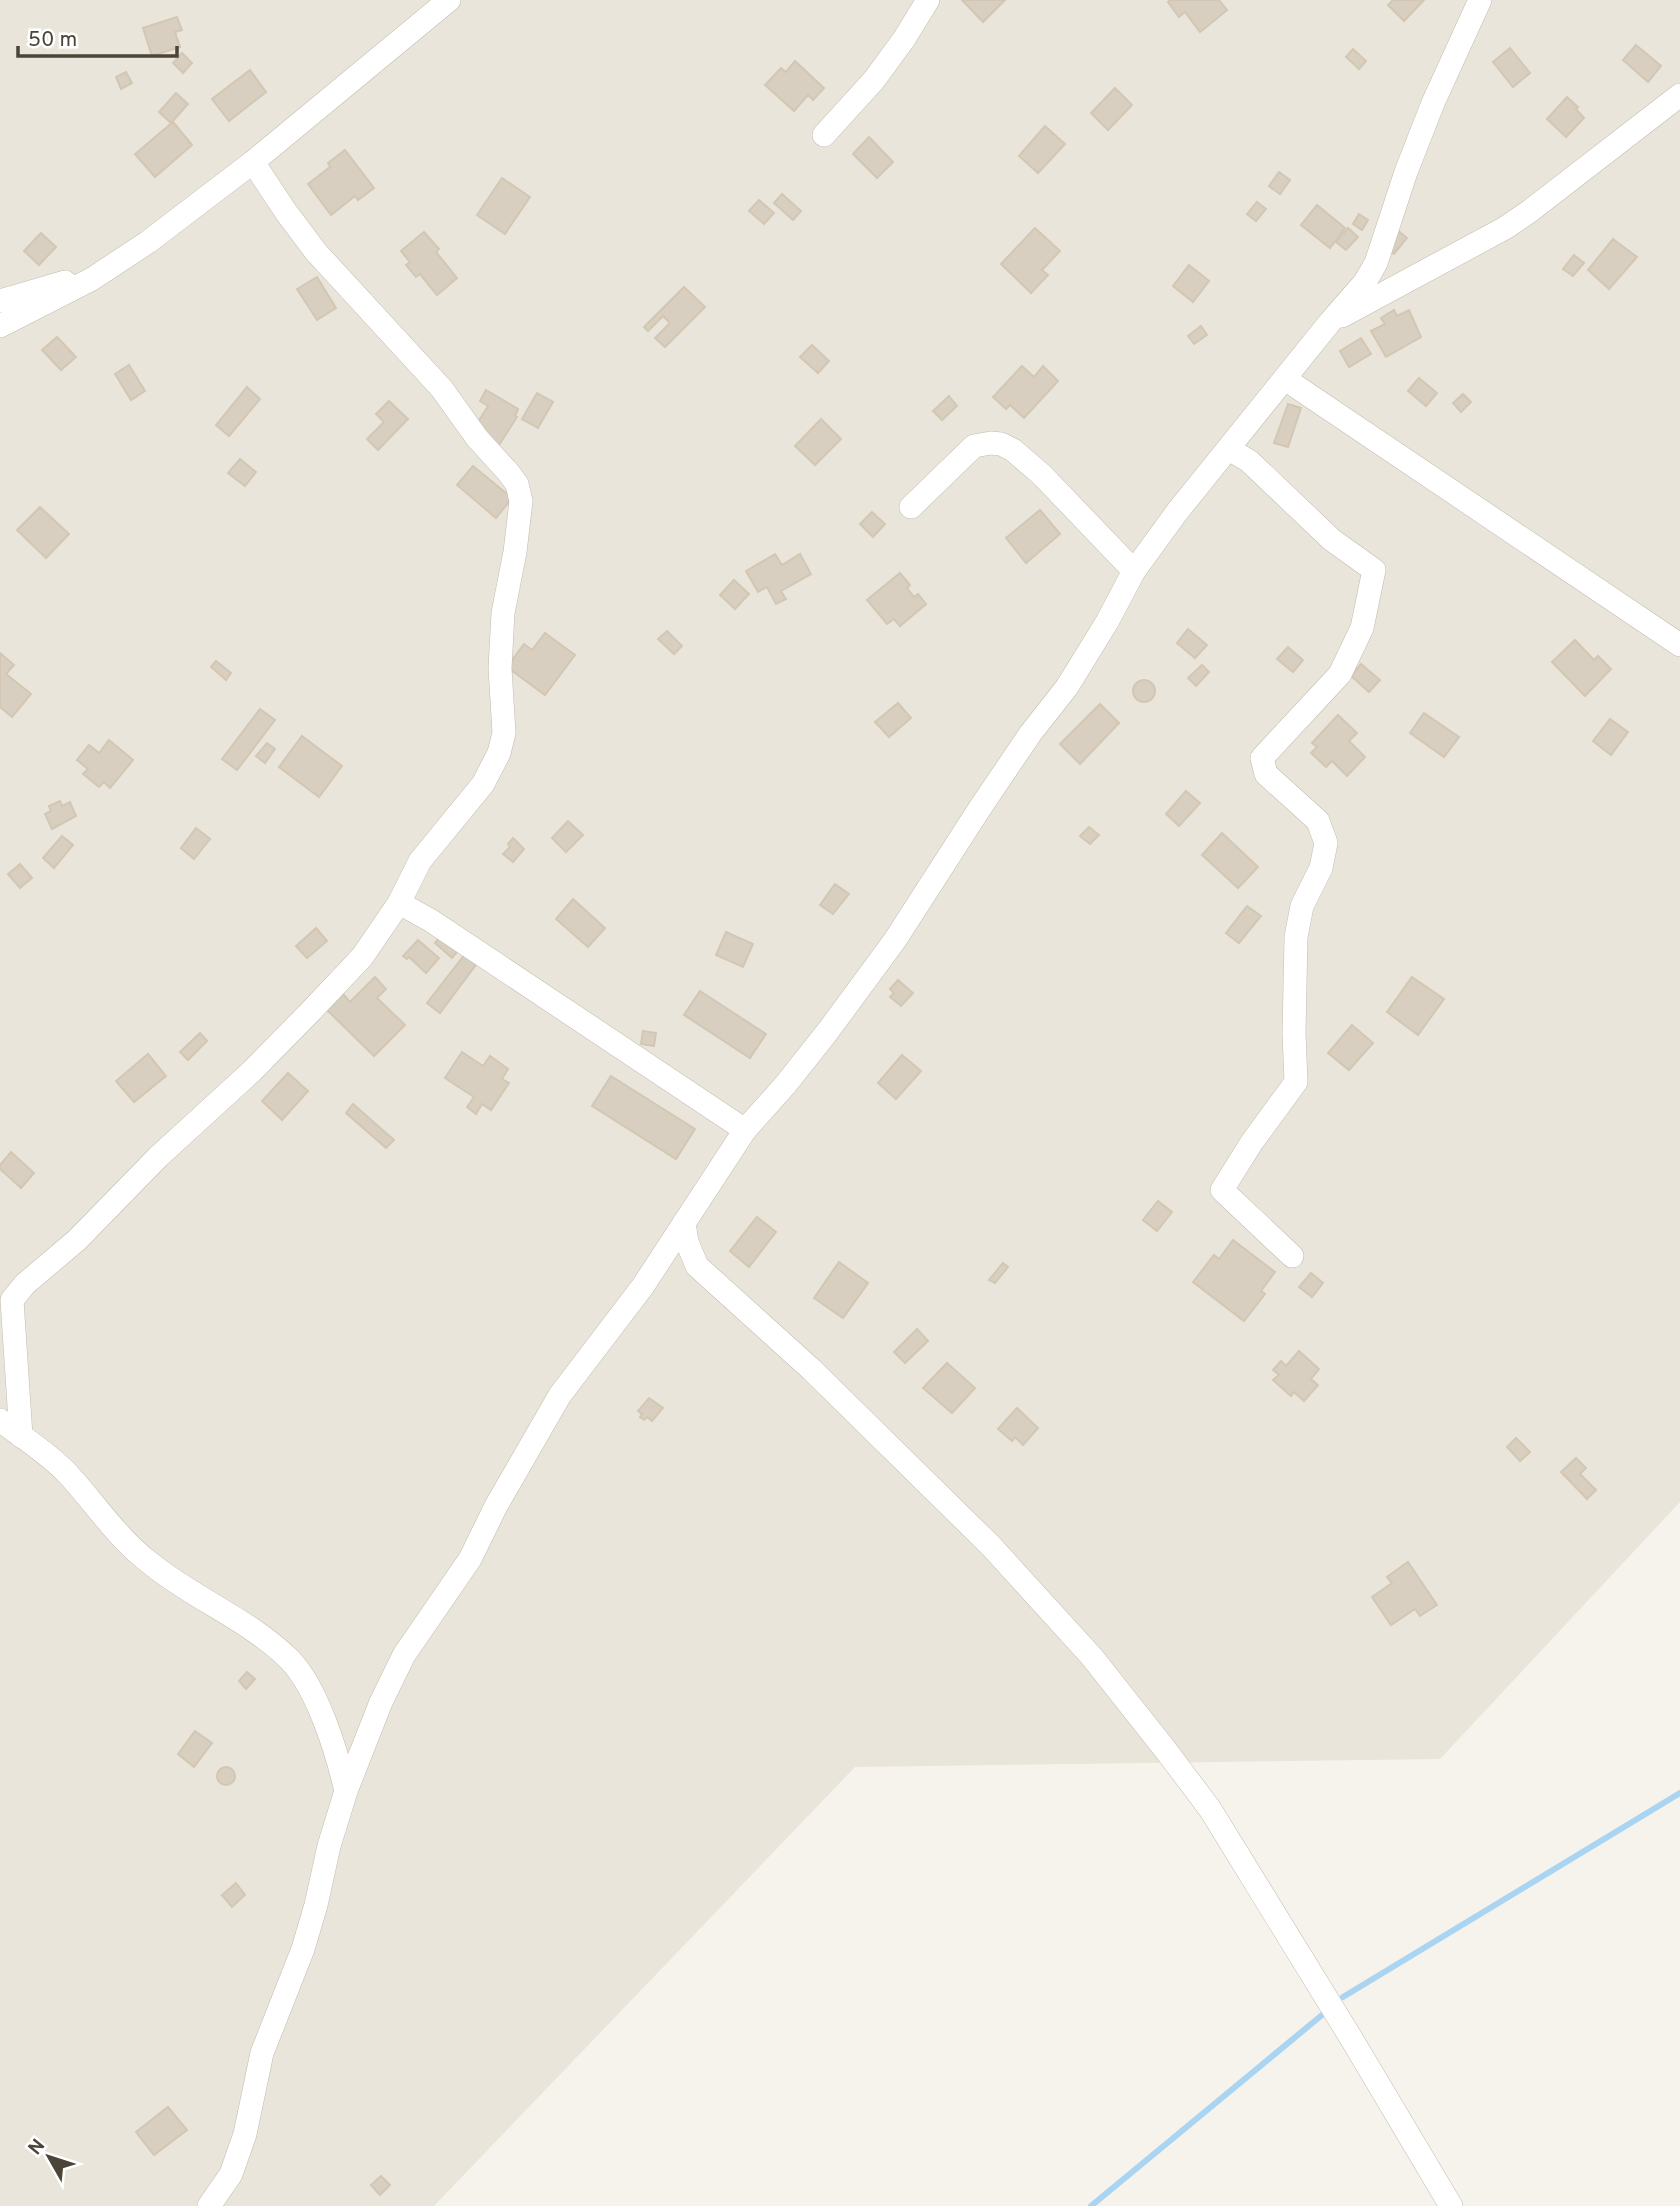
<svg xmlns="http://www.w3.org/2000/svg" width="1680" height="2206" font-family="Overpass,sans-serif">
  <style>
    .residential { fill: #eae5da }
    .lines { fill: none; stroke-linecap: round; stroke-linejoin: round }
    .stream { stroke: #a9d4f2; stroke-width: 6 }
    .building { fill: #d8cfc1; stroke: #d3c7b4; stroke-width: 2 }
    .minor-casing { stroke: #c2bbae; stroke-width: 24 }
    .minor { stroke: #fff; stroke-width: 23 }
  </style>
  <rect width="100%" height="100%" fill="#f6f3ec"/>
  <polygon class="residential" points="0,0 1680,0 1680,1502 1440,1759 855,1767 434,2206 0,2206"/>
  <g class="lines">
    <g class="stream">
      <polyline points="1343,1997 1680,1793"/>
      <polyline points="1091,2206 1322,2015"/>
    </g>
  </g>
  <g class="building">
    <polygon points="962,0 1005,0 983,22"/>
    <polygon points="1170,0 1219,0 1227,10 1200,32 1185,12 1179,17 1168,2"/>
    <polygon points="1393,0 1424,0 1404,21 1388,5"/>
    <polygon points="177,17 182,30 175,32 180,47 152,56 143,28"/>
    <polygon points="1636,45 1661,66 1648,82 1623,60"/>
    <polygon points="1510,48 1530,73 1513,87 1493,62"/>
    <polygon points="1353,49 1366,61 1359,69 1346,57"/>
    <polygon points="182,53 192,63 183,73 173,63"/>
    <polygon points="795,61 824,88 813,100 808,95 794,111 765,85 781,68 786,72"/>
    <polygon points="250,70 266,92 229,121 212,99"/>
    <polygon points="126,72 132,83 121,89 116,77"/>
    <polygon points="1115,88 1132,105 1108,130 1091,113"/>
    <polygon points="176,93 188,104 171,123 159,112"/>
    <polygon points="1567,97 1578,107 1576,109 1584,118 1566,137 1547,119"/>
    <polygon points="173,122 192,145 155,177 135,154"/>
    <polygon points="1045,126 1065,144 1038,173 1019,156"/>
    <polygon points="869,137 893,162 877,178 853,154"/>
    <polygon points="345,150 374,188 358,200 355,196 331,215 308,184 330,167 328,163"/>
    <polygon points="1279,172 1290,180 1280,194 1269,186"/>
    <polygon points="502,178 530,197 505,234 477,215"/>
    <polygon points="782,194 801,211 793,220 774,203"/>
    <polygon points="759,200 774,213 764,224 749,211"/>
    <polygon points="1257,202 1266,209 1256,221 1247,214"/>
    <polygon points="1317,205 1345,228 1330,248 1301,225"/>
    <polygon points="1359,214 1368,220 1362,230 1353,224"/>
    <polygon points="1035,228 1060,251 1042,270 1048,275 1031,293 1001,264"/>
    <polygon points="1348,228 1358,237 1346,250 1336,242"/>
    <polygon points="1397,230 1407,238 1394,254 1385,248"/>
    <polygon points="424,232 439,249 436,252 457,278 437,295 420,274 416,277 406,265 410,262 401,251"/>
    <polygon points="41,233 56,247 39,265 24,251"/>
    <polygon points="1613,239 1637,257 1609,289 1588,270"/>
    <polygon points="1574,255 1584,263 1573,276 1563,269"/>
    <polygon points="1189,265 1209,281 1193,302 1173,286"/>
    <polygon points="317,277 336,308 317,320 297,289"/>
    <polygon points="684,287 705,307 665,347 655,338 670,323 663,316 648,331 644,327"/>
    <polygon points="1394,310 1397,316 1409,310 1421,337 1386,357 1371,331 1385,324 1381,318"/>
    <polygon points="1201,326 1207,335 1194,344 1188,336"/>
    <polygon points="57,337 76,357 61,370 42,350"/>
    <polygon points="1361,338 1371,354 1349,367 1340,351"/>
    <polygon points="812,345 829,361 818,373 800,357"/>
    <polygon points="129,365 145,391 131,400 115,374"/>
    <polygon points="1022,366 1034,377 1043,366 1058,381 1024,418 1010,405 1006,409 993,397"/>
    <polygon points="1419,378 1437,393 1426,406 1408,391"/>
    <polygon points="247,387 260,399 229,436 216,425"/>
    <polygon points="486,390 518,409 515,416 517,417 499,445 473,430 488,406 480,401"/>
    <polygon points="537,393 553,402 538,428 522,419"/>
    <polygon points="1463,394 1471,402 1461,412 1453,403"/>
    <polygon points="949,396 957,406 942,420 933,411"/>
    <polygon points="389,401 408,419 378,450 367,439 384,422 376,414"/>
    <polygon points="1288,404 1301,408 1288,447 1274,443"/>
    <polygon points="821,419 841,439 815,465 795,446"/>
    <polygon points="240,459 256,472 245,486 228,473"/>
    <polygon points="473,466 512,498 496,518 457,485"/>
    <polygon points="40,507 69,534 46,558 17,530"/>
    <polygon points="1040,510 1060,534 1026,563 1006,538"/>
    <polygon points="872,512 885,524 873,537 860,524"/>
    <polygon points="775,554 782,565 800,554 811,574 781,591 786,599 776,604 767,587 758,592 746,571"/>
    <polygon points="900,573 910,585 907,588 914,597 918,594 926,604 900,626 894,619 887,624 867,600"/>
    <polygon points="734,580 749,594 735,609 720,595"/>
    <polygon points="1188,629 1207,645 1195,658 1177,643"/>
    <polygon points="667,631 682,646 674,654 658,639"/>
    <polygon points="545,633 575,655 545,695 507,667 524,644 532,650"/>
    <polygon points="1575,640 1594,660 1598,656 1611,669 1585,696 1552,662"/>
    <polygon points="1288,647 1303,660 1293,672 1277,659"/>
    <polygon points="0,653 14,665 6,674 31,694 12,717 0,707"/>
    <polygon points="216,661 231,673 226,680 211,667"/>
    <polygon points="1361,664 1380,680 1369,692 1351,676"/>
    <polygon points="1202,665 1209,672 1196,686 1188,678"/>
    <circle cx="1144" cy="691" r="11"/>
    <polygon points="898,703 911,718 889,737 875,722"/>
    <polygon points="1100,704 1119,723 1080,764 1060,744"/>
    <polygon points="260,709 275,720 237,770 222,759"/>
    <polygon points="1424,713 1459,737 1444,757 1410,733"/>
    <polygon points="1338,715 1357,733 1349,741 1365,757 1347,776 1332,761 1326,767 1311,753 1317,747 1312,743"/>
    <polygon points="1610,719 1628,732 1611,755 1593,741"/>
    <polygon points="302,736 342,766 319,797 279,767"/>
    <polygon points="109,740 133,760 110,788 104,782 99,787 83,774 88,769 77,760 89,745 99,753"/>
    <polygon points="267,743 275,749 265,763 256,756"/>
    <polygon points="1186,791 1200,803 1179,826 1166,814"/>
    <polygon points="60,801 62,806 70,802 76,816 52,829 45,814 51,811 49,806"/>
    <polygon points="568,821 583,835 566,852 552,838"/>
    <polygon points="1089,827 1099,835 1090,844 1080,836"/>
    <polygon points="196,828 210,839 194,859 181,848"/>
    <polygon points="1222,833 1258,867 1238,888 1202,855"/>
    <polygon points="62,836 73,845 54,868 43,858"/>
    <polygon points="513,838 524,849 513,862 503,854 510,847 508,844"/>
    <polygon points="20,864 32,878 20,888 8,874"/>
    <polygon points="835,884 849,894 833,914 820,905"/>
    <polygon points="573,899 605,928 588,947 556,919"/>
    <polygon points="1247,906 1261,916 1239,943 1226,933"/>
    <polygon points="316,928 327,941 307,958 296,946"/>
    <polygon points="445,931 462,946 452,958 435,943"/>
    <polygon points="726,932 753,944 743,967 716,955"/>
    <polygon points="418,940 439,958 426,973 409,957 407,959 403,956"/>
    <polygon points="466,953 478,962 440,1013 427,1003"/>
    <polygon points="375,977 386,989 377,998 405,1025 374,1056 327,1010 343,994 350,1002"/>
    <polygon points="1412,977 1444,999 1418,1035 1387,1012"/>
    <polygon points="898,980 913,993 901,1006 890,997 894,993 890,989"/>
    <polygon points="700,991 766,1034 750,1058 684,1015"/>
    <polygon points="1352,1025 1373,1043 1349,1070 1328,1053"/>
    <polygon points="643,1031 656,1033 654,1046 641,1044"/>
    <polygon points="200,1033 207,1041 188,1060 180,1052"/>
    <polygon points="462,1052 483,1066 490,1056 508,1069 502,1079 509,1083 491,1110 482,1104 476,1114 467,1107 474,1097 445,1078"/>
    <polygon points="148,1054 166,1076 134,1102 116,1081"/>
    <polygon points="902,1055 921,1071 896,1099 878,1083"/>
    <polygon points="288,1073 308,1091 282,1120 262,1101"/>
    <polygon points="611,1076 695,1129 676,1159 592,1106"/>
    <polygon points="353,1104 394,1140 386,1148 346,1113"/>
    <polygon points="11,1152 34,1173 21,1188 0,1169 0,1165"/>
    <polygon points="1158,1201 1172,1212 1157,1231 1143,1220"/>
    <polygon points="757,1217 776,1232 749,1267 730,1251"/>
    <polygon points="1233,1240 1275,1272 1261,1291 1265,1294 1244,1321 1193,1282 1214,1255 1219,1259"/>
    <polygon points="839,1262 868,1283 843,1318 814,1298"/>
    <polygon points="1003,1263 1008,1267 995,1283 989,1280"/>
    <polygon points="1311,1273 1323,1283 1312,1297 1299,1287"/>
    <polygon points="917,1329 928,1341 905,1363 894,1352"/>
    <polygon points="1299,1351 1319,1369 1311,1379 1318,1385 1304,1401 1294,1392 1291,1396 1273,1380 1279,1375 1273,1370 1281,1361 1286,1366"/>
    <polygon points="947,1363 975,1388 952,1413 923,1388"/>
    <polygon points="649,1398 663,1408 652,1421 647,1417 644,1420 640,1417 642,1414 638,1411"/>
    <polygon points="1017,1408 1038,1428 1023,1445 1015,1437 1012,1441 998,1429"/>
    <polygon points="1516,1438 1530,1452 1520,1461 1507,1447"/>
    <polygon points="1576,1458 1586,1468 1580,1474 1596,1490 1587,1499 1561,1472"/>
    <polygon points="1408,1562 1437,1605 1420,1616 1415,1609 1391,1625 1372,1597 1392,1583 1387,1577"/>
    <polygon points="247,1672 255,1679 246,1689 239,1681"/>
    <polygon points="195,1731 212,1743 194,1767 178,1754"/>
    <circle cx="226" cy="1776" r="9"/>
    <polygon points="236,1883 245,1895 232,1907 222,1895"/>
    <polygon points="168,2107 187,2130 154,2155 136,2132"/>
    <polygon points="381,2176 390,2185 380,2195 371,2185"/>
  </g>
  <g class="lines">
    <g class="minor-casing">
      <g id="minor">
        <polyline points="824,135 874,80 904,39 928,0"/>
        <polyline points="253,162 286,212 316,252 442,389 477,438 508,472 517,484 521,501 515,552 503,613 500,668 504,733 499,753 483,784 420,861 399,903 430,920 745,1130"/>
        <polyline points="0,301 65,282"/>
        <polyline points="1342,316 1505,228 1530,211 1680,95"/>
        <polyline points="0,326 92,279 148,242 253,162 449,0"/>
        <polyline points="1285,379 1680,645"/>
        <polyline points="1229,449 1249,461 1332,540 1374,570 1362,628 1340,674 1262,758 1266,774 1318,821 1326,843 1321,868 1302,906 1296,937 1294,1033 1296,1082 1252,1142 1222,1190 1292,1256"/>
        <polyline points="911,507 974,446 991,443 1001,444 1013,450 1042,475 1134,571"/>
        <polyline points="684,1223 687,1242 697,1266 811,1369 991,1546 1092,1657 1164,1748 1210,1809 1351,2038 1451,2206"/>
        <path d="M0,1420C22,1437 48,1453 67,1473C95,1503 117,1538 150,1563C194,1599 250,1620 290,1660C318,1689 337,1753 346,1791"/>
        <polyline points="21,1436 12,1300 25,1284 77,1240 158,1157 252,1071 310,1012 362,957 399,903"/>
        <polyline points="209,2206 231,2174 245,2134 262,2053 303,1949 316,1905 329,1846 346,1791 381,1702 404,1655 470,1559 496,1506 560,1395 643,1286 745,1130 786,1084 828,1031 895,940 980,808 1030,734 1067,687 1107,622 1134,571 1177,512 1330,322 1365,282 1376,263 1406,172 1433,103 1480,0"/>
      </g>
    </g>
    <use href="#minor" class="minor"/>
  </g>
  <g transform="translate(49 2157) rotate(309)" stroke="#ffffff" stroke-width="5" paint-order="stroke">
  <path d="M0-5L12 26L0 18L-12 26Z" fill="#4b4439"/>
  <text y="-10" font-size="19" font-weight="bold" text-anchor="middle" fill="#4b4439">N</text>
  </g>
  <path d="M18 46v10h159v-10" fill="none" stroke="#4b4439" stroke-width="3.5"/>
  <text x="28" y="46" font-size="21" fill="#4b4439" stroke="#ffffff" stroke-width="5" paint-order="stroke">50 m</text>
</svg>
